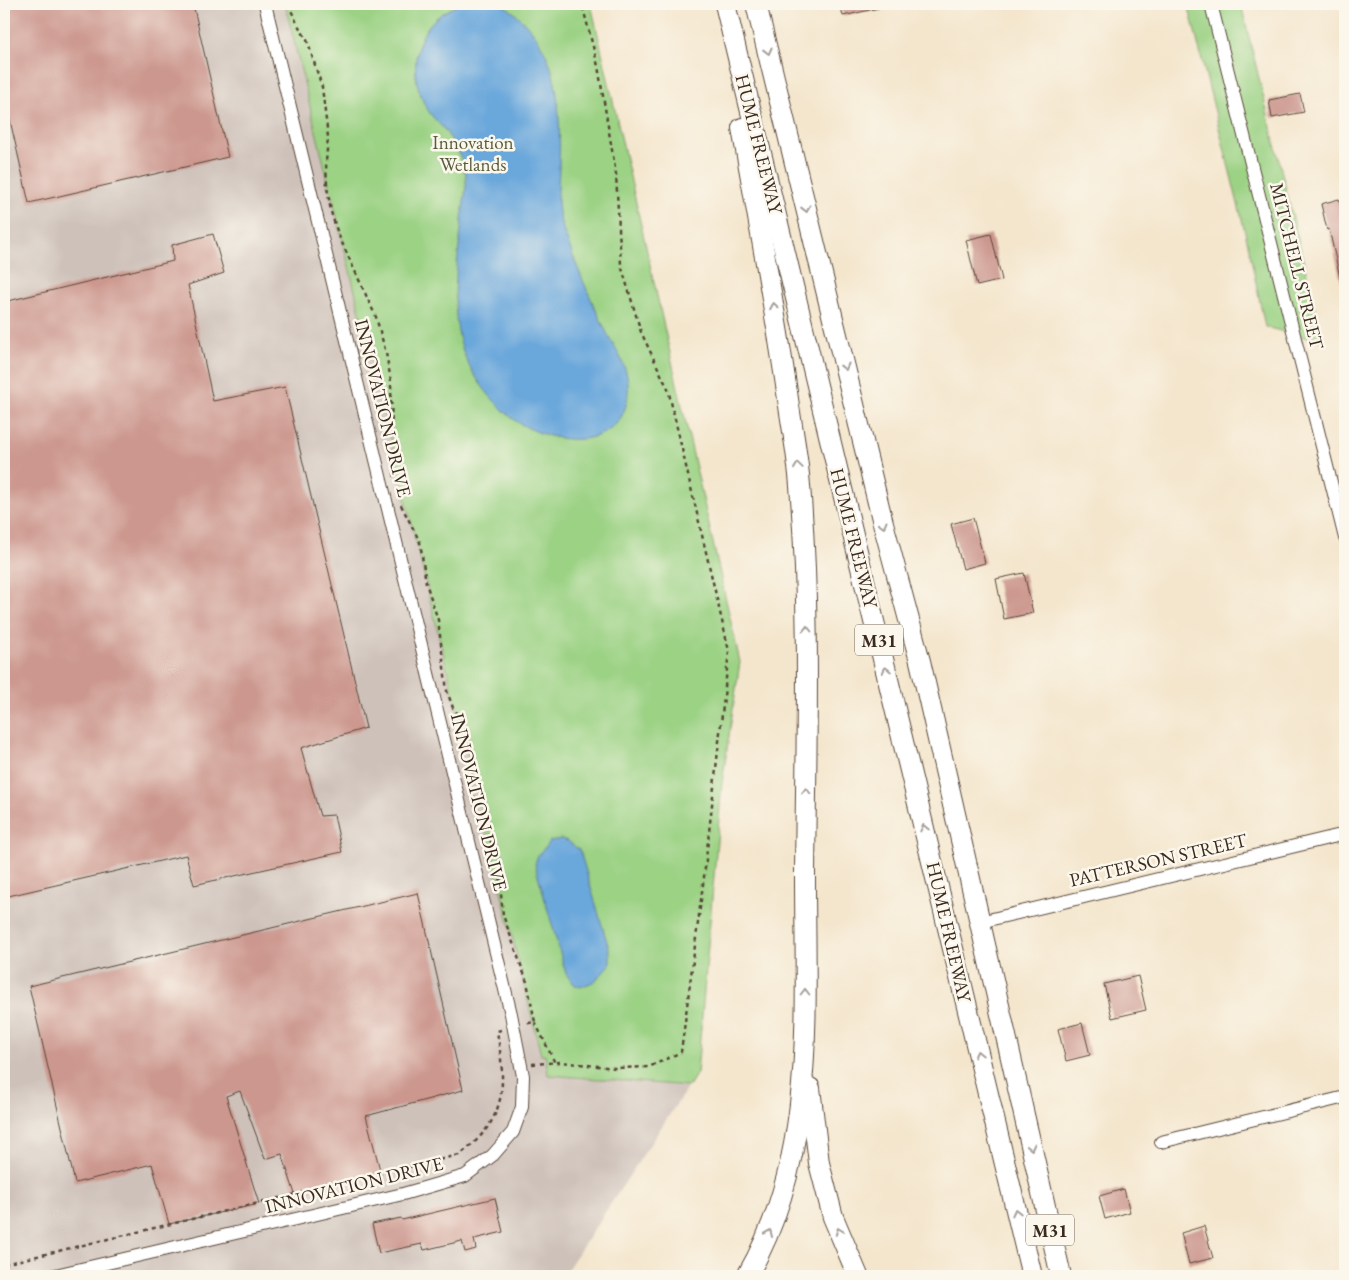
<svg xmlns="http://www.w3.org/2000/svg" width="1349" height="1280" font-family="'EB Garamond',serif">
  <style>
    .industrial { fill: #cec1b9 }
    .green { fill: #9bd284; stroke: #6b7e51 }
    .water { fill: #6aa7db; stroke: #52687c }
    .building { fill: #cc978e }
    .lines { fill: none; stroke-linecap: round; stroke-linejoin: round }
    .minor-casing { stroke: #574638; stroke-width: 14 }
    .trunk-casing { stroke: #574638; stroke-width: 22 }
    .path { stroke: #574638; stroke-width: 2.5; stroke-dasharray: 4 4; stroke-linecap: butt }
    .minor { stroke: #fff; stroke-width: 12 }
    .trunk { stroke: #fff; stroke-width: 20 }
    .oneway { stroke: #a79f9a }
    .labels { text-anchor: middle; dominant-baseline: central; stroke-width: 5; stroke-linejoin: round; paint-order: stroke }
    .shield { fill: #fbf7ec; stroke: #75685c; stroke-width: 1 }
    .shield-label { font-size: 18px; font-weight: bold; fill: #3b2a1e }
    .park-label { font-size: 19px; fill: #585c3d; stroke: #fbf7ec }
    .street-label { font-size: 19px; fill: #3b2a1e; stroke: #fbf7ec }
  </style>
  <rect width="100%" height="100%" fill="#fbf7ec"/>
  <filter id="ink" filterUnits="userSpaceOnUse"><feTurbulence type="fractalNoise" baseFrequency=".02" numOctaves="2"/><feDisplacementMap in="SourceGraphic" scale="10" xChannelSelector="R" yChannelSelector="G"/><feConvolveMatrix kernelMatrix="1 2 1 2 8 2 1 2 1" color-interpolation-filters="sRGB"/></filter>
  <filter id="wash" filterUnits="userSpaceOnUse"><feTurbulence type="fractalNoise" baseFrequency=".0096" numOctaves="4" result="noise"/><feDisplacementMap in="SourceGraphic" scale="20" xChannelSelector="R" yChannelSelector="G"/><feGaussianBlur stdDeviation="1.12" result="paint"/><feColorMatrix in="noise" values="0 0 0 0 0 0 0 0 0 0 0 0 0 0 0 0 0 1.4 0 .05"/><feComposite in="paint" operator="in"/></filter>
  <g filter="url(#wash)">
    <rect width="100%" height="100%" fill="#f4e6cd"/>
    <polygon class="industrial" points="4,4 591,4 740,662 722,783 697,1073 563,1276 4,1276"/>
    <g class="green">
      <polygon points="285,4 591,4 740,662 722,783 697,1073 689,1086 548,1075 545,1054 541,1055"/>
      <polygon points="1188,4 1241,4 1323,342 1265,327 1248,244"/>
    </g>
    <g class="water">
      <path d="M460,4C472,4 486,2 498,4C507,5 517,15 524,22C563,62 560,117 559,170C558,189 556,210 563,229C575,263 589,296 605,329C613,346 627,363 628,383C632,453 553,449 512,418C493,402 476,381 466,359C446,310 459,260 463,209C464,199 467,187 466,176C464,159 453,141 443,128C437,121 430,115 426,107C411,81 411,44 433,21C441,13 450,9 460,4Z"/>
      <polygon points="561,839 568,841 580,851 610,952 610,965 595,981 581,987 575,985 566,974 535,865 537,857 550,841"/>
    </g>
    <g id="blocks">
      <g class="building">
        <polygon points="4,4 193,4 228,157 29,203 4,94"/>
        <polygon points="840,4 879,4 879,8 843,16"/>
        <polygon points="1300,94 1304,112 1272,118 1269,100"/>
        <polygon points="1339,199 1345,222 1345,282 1341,282 1329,229 1327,230 1321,204"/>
        <polygon points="213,234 224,273 188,285 213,401 285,387 366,728 301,748 320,816 334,815 342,852 194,885 186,855 4,897 4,302 173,261 172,245"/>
        <polygon points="991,234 1002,280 977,286 966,240"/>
        <polygon points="973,518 985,563 963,569 951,524"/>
        <polygon points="1024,573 1033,613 1004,619 996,579"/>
        <polygon points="418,893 463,1090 366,1116 381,1174 295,1194 282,1154 265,1159 240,1091 226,1096 259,1204 169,1224 152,1164 75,1183 29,986"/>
        <polygon points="1138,976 1146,1010 1112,1018 1104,984"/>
        <polygon points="1082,1023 1090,1055 1066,1061 1058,1029"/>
        <polygon points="1124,1189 1130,1212 1105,1219 1099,1196"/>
        <polygon points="495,1198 503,1232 474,1239 476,1249 465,1252 462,1241 424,1250 422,1244 379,1253 372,1224 401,1218 402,1220"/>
        <polygon points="1204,1226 1213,1258 1189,1264 1181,1233"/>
      </g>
    </g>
  </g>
  <g filter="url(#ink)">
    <use href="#blocks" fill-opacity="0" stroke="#574638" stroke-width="1"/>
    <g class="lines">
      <g class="minor-casing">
        <g id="minor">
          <polyline points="1211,4 1345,538"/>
          <polyline points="980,922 1345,834"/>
          <polyline points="1161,1142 1345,1097"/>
          <polyline points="51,1276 403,1194 465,1176 493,1155 513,1132 522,1107 523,1076 511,1014 265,4"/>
        </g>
      </g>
      <g class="trunk-casing">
        <g id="trunk">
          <polyline points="725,4 1032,1276"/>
          <polyline points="756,4 883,523 920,661 1061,1276"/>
          <path d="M742,128C758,218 775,308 788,399C792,428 798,457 800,486C811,616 806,746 805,877C805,1011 817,1156 747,1276"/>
          <polyline points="810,1088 819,1163 833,1217 858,1276"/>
        </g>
      </g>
      <g class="path">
        <polyline points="288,4 298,25 307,40 322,87 328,137 326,162 327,187 331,212 338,234 376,317 386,353 391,381 392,445 395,480"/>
        <polyline points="401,505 420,542 426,583 438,620 447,691 453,708 461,718 471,746 475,805 501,865 500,884 503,915 527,982 535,1022 524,1024"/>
        <polyline points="535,1022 555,1063"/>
        <polyline points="532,1064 561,1062 615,1068 649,1067 681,1052 704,877 729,651 668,389 641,332 621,265 616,174 598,66 582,4"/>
        <path d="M4,1264L459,1155C508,1119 506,1086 497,1031L501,1030"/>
      </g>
      <use href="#minor" class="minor"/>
      <use href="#trunk" class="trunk"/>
    </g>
    <defs><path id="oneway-chevron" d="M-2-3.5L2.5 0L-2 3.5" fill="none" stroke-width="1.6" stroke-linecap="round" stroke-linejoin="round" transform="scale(1.25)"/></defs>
    <g class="oneway">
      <use href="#oneway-chevron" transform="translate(768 51) rotate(76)"/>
      <use href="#oneway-chevron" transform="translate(806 209) rotate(76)"/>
      <use href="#oneway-chevron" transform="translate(774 306) rotate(-100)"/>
      <use href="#oneway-chevron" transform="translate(845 367) rotate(76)"/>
      <use href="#oneway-chevron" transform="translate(798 466) rotate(-98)"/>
      <use href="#oneway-chevron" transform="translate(883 525) rotate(75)"/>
      <use href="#oneway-chevron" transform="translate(807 629) rotate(-90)"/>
      <use href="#oneway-chevron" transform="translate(886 670) rotate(-103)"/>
      <use href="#oneway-chevron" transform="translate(806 791) rotate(-90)"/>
      <use href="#oneway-chevron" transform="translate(924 828) rotate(-103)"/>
      <use href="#oneway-chevron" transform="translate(805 992) rotate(-90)"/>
      <use href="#oneway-chevron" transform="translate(978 1054) rotate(-103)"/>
      <use href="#oneway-chevron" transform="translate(1031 1147) rotate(77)"/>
      <use href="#oneway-chevron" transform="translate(1016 1212) rotate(-103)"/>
      <use href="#oneway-chevron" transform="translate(839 1231) rotate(-111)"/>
      <use href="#oneway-chevron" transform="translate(769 1233) rotate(-67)"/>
    </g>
  </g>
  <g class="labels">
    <g class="shield">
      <rect x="855" y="624.5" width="48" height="31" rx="4"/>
      <rect x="1026" y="1214.5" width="48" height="31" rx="4"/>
    </g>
    <g class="shield-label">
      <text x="879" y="640">M31</text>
      <text x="1050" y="1230">M31</text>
    </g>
    <g class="park-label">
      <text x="473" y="142">Innovation<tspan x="473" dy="22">Wetlands</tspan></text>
    </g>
    <g class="street-label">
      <text transform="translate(759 144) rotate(76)">HUME FREEWAY</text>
      <text transform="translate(1297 266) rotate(76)">MITCHELL STREET</text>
      <text transform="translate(383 408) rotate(76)">INNOVATION DRIVE</text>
      <text transform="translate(854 538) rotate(76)">HUME FREEWAY</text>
      <text transform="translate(479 802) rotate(76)">INNOVATION DRIVE</text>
      <text transform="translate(1158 860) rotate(-13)">PATTERSON STREET</text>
      <text transform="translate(949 932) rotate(77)">HUME FREEWAY</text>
      <text transform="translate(354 1185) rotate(-14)">INNOVATION DRIVE</text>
    </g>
  </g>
  <rect width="1349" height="1280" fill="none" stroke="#fbf7ec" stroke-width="20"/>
</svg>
